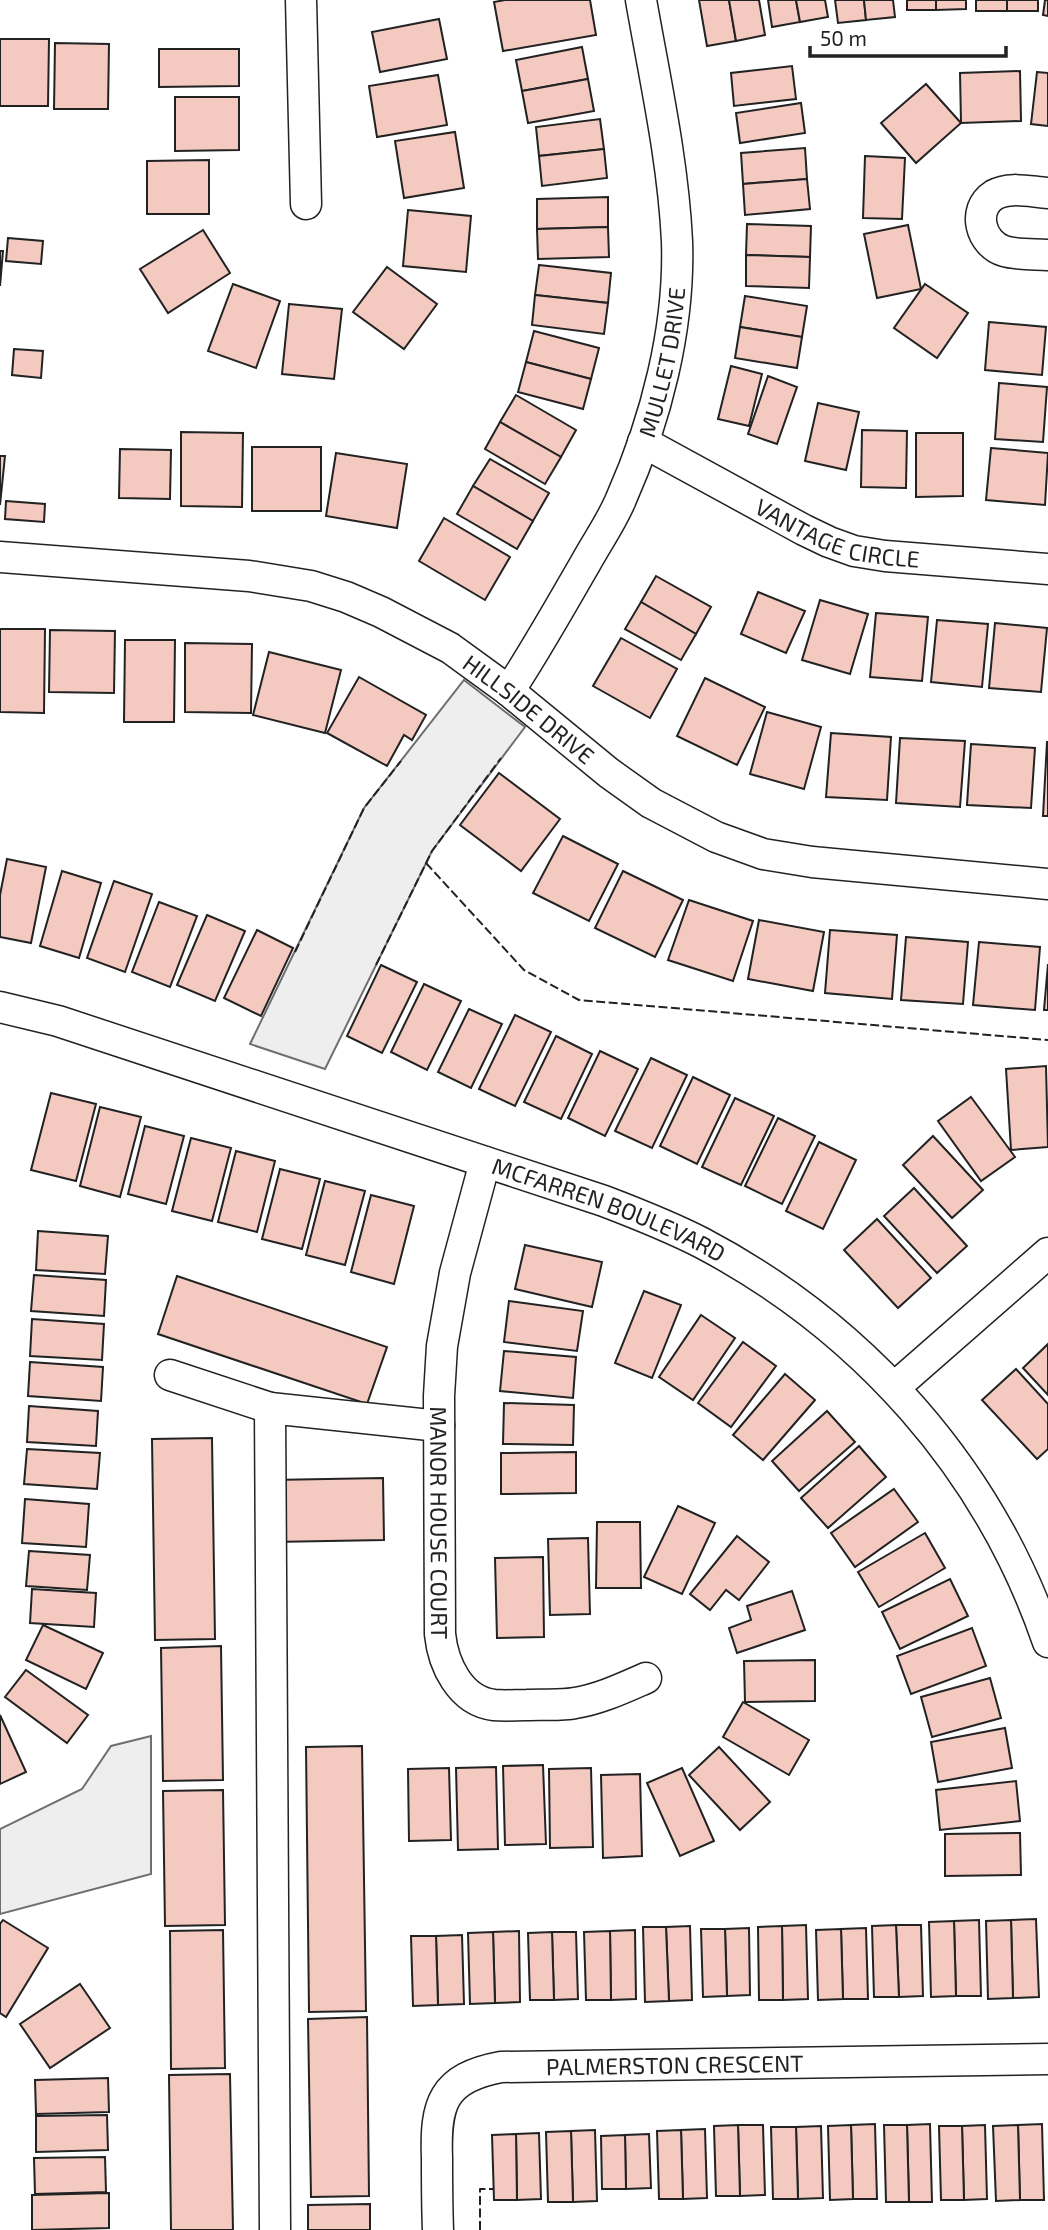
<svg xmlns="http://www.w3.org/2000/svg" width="1048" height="2230" font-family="'Exo 2',sans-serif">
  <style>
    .green { fill: #eee; stroke: #6f6f6f; stroke-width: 2 }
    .building { fill: #f3c9c0; stroke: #222; stroke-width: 2 }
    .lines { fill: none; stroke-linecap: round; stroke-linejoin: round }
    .minor-casing { stroke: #222; stroke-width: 33 }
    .minor { stroke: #fff; stroke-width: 30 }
    .fence { stroke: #222; stroke-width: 2; stroke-dasharray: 9 3.5; stroke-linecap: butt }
    .labels { text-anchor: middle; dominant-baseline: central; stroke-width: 5; stroke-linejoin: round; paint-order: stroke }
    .street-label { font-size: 23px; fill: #222; stroke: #fff }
  </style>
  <rect width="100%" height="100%" fill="#fff"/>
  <g class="green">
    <polygon points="464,680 525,727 432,851 325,1069 250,1044 364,808"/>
    <polygon points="151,1736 151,1874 0,1914 0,1829 82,1789 111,1746"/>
  </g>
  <g class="building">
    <polygon points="505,0 590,0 596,35 503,51 494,2"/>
    <polygon points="699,0 729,0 736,41 707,46"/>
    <polygon points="729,0 759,0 765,35 736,41"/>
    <polygon points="768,0 796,0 800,22 772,27"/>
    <polygon points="796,0 825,0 828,17 800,22"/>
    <polygon points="835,0 864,0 866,20 838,23"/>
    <polygon points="864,0 893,0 895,17 866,20"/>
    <rect x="907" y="0" width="29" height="10"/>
    <polygon points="936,0 966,0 966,9 936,10"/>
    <rect x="976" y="0" width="31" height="11"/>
    <rect x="1007" y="0" width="31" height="11"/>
    <polygon points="1045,0 1048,0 1048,16 1043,15"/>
    <polygon points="439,19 447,59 380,72 372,32"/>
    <polygon points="0,39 49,39 48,106 0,106"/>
    <polygon points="55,43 109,44 108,109 54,109"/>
    <polygon points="582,47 588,79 522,91 516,60"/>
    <polygon points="159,49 239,49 239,86 159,87"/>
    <polygon points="792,66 796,99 734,106 731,73"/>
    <polygon points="1020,71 1021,121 961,123 960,73"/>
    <polygon points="1037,72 1048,73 1048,126 1031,124"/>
    <polygon points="438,75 447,125 377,137 369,86"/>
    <polygon points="588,79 594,111 528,123 522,91"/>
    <polygon points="926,84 961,123 916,163 881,123"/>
    <polygon points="175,97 239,97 239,150 175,151"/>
    <polygon points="801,103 805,133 740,143 736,113"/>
    <polygon points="600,119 604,149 539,156 536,127"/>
    <polygon points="455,132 464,188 404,198 395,141"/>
    <polygon points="805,148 807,179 743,184 741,153"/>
    <polygon points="604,149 607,178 542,186 539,156"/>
    <polygon points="865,156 905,158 902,219 863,218"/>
    <polygon points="209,160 209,214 147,214 147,161"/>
    <polygon points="807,179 810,209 745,215 743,184"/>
    <polygon points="608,197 608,227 537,229 537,199"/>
    <polygon points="408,210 471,216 466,272 403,266"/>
    <polygon points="747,224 811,226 810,257 746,255"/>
    <polygon points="908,225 921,289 877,298 864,234"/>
    <polygon points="608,227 609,257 538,259 537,229"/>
    <polygon points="203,230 230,273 168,313 140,269"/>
    <polygon points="8,238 43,241 41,264 6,261"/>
    <polygon points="0,251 3,251 0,286"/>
    <polygon points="746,255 810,257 809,288 746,286"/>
    <polygon points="539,265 611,273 608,303 535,295"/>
    <polygon points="387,267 437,304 404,349 353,312"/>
    <polygon points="233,284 280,301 256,368 208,351"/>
    <polygon points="925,284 968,313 937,358 894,328"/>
    <polygon points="535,295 608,303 604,334 532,325"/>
    <polygon points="745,296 807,306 802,337 740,327"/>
    <polygon points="289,304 342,309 334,379 282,374"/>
    <polygon points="989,322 1046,327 1042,375 985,370"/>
    <polygon points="740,327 802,337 797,368 735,358"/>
    <polygon points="534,331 599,348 591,379 526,362"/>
    <polygon points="14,349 43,351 41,378 12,375"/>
    <polygon points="526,362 591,379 583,409 518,392"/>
    <polygon points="731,366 762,374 749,426 718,419"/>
    <polygon points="768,376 797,387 777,444 748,434"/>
    <polygon points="999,383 1047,387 1043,442 995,439"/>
    <polygon points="516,395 576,430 561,457 500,422"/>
    <polygon points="818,403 859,412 846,470 805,461"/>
    <polygon points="500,422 561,457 545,484 485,449"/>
    <polygon points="862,430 907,431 906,488 861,487"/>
    <polygon points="181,432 243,433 242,507 181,506"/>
    <polygon points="916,433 963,433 963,496 916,497"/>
    <rect x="252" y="447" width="69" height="64"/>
    <polygon points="991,448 1048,453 1045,505 986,500"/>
    <polygon points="120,449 171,450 170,499 119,498"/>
    <polygon points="336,453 407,464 397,528 326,516"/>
    <polygon points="0,456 5,456 0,505"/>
    <polygon points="490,459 549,493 533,521 473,486"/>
    <polygon points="473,486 533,521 517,549 457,514"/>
    <polygon points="6,501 45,504 44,522 5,519"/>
    <polygon points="444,518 510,557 485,600 419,561"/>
    <polygon points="656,576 711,607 696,634 641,602"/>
    <polygon points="758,592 805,611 786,653 741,634"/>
    <polygon points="820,600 868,614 850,674 802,660"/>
    <polygon points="641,602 696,634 681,660 625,629"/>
    <polygon points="876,613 928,617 922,681 870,677"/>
    <polygon points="937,620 988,624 982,687 931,682"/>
    <polygon points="995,623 1047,628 1041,692 989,688"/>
    <polygon points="0,629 45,629 44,713 0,712"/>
    <polygon points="50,630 115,631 114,693 49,692"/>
    <polygon points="621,638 677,669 650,718 593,686"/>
    <polygon points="125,640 175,640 174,722 124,722"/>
    <polygon points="185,643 252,644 251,713 185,712"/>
    <polygon points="269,652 341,670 325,733 253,715"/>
    <polygon points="359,677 426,715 412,740 404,735 387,766 327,733"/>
    <polygon points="705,678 765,707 737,765 677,736"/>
    <polygon points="767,712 821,727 804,789 750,774"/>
    <polygon points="831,733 891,737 887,800 826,797"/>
    <polygon points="900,738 965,741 960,807 896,803"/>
    <polygon points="1047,742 1048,742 1048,816 1043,816"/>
    <polygon points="971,744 1035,748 1031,808 967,805"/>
    <polygon points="499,773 560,819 521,871 460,825"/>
    <polygon points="563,836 618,864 589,921 533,893"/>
    <polygon points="7,859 46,867 31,943 0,937 0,895"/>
    <polygon points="62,871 101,883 79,958 40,946"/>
    <polygon points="623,871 683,900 655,957 595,928"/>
    <polygon points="114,881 152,894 125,972 87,958"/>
    <polygon points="689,900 753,921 733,981 668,960"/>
    <polygon points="159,902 197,916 170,987 132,972"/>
    <polygon points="207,915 245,931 215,1001 177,985"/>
    <polygon points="759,920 824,932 813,991 748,979"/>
    <polygon points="257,930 293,948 261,1016 224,998"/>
    <polygon points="830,930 897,935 892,999 825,993"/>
    <polygon points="906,937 968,942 963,1004 901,1000"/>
    <polygon points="979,942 1040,947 1035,1010 973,1005"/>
    <polygon points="1048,964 1048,1010 1044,1010"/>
    <polygon points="381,965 417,982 382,1053 347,1036"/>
    <polygon points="424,984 461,1001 427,1070 391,1052"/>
    <polygon points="469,1009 502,1024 471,1088 438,1072"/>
    <polygon points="515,1015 551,1032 515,1106 479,1089"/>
    <polygon points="556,1036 592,1054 561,1119 524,1102"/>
    <polygon points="600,1051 638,1069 605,1136 568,1118"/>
    <polygon points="651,1058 687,1075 652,1148 615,1131"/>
    <polygon points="1046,1066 1048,1147 1011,1150 1006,1069"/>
    <polygon points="693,1077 730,1095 697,1164 660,1146"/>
    <polygon points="51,1093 96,1104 76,1181 31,1170"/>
    <polygon points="971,1097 1015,1157 981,1181 938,1121"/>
    <polygon points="735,1098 774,1116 741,1185 702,1167"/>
    <polygon points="100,1107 141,1117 120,1197 80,1186"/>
    <polygon points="778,1118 815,1136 782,1204 745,1186"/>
    <polygon points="145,1126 184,1136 166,1204 128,1194"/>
    <polygon points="933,1136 983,1190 952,1218 903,1165"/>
    <polygon points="191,1138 231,1148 212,1221 172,1211"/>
    <polygon points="819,1142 856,1160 823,1229 786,1211"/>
    <polygon points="236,1151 275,1161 257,1232 218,1222"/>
    <polygon points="280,1169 320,1179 302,1249 262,1239"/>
    <polygon points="325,1181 365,1191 345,1265 306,1255"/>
    <polygon points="914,1188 967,1246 937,1273 884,1216"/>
    <polygon points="371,1195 414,1206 394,1284 351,1272"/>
    <polygon points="877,1219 931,1278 898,1308 844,1250"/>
    <polygon points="38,1231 108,1236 105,1274 36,1270"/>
    <polygon points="525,1245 602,1262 592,1307 515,1289"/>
    <polygon points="34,1275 106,1280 104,1316 31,1311"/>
    <polygon points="177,1276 387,1347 367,1404 158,1334"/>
    <polygon points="644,1291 681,1305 652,1378 615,1363"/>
    <polygon points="509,1301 583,1311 577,1351 504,1342"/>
    <polygon points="701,1315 735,1338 693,1400 659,1377"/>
    <polygon points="32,1319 104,1324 102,1360 30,1356"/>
    <polygon points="743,1342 776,1366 731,1427 698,1403"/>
    <polygon points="1048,1344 1048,1395 1023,1368"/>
    <polygon points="504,1351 576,1357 573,1398 500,1391"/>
    <polygon points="30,1362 103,1367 101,1401 28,1396"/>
    <polygon points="1016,1369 1048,1404 1048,1449 1037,1459 982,1400"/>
    <polygon points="785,1374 815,1400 763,1460 733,1435"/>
    <polygon points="504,1403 574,1405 573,1445 503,1444"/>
    <polygon points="29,1406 98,1411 96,1446 27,1442"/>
    <polygon points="827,1411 855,1442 799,1491 772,1461"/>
    <polygon points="212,1438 215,1639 155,1640 152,1439"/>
    <polygon points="859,1446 886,1477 828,1528 801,1498"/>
    <polygon points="27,1449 100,1453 97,1489 24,1484"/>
    <polygon points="576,1452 576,1493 501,1494 501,1453"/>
    <polygon points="383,1478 384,1540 272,1542 271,1480"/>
    <polygon points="894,1489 918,1522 855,1567 831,1533"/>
    <polygon points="25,1499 89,1504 86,1547 22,1543"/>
    <polygon points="678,1506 715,1523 682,1594 644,1577"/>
    <polygon points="597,1522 640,1522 641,1588 596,1588"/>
    <polygon points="925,1533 945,1568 879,1607 858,1572"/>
    <polygon points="737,1536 769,1562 739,1600 726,1590 710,1610 690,1594"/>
    <polygon points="588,1538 590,1614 550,1615 548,1539"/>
    <polygon points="29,1551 90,1555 87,1590 26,1586"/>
    <polygon points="543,1557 544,1637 497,1638 495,1558"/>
    <polygon points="950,1579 968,1616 900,1649 882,1612"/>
    <polygon points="32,1589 96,1593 94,1627 30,1623"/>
    <polygon points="792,1591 805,1630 737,1653 729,1628 751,1620 747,1606"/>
    <polygon points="43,1625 103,1653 86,1689 26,1660"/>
    <polygon points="972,1628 986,1666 911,1694 897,1656"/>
    <polygon points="221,1646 223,1780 163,1781 161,1648"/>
    <polygon points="815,1660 815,1701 745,1702 744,1661"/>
    <polygon points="26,1670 88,1715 67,1743 5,1697"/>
    <polygon points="990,1678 1001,1718 932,1737 921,1697"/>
    <polygon points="743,1702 809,1740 789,1775 723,1737"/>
    <polygon points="0,1715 26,1772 0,1784"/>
    <polygon points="1005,1728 1012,1768 938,1782 931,1742"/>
    <polygon points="362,1746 366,2011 309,2012 306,1747"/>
    <polygon points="719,1747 770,1802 740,1830 689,1775"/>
    <polygon points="543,1765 546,1844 505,1845 503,1766"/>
    <polygon points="496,1767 498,1849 458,1850 456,1768"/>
    <polygon points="449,1768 451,1840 409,1841 408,1769"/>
    <polygon points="591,1768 593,1847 550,1848 549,1769"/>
    <polygon points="682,1768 714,1841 680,1856 647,1783"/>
    <polygon points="640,1774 642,1856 603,1858 601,1775"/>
    <polygon points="1016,1781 1020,1821 940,1830 936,1790"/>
    <polygon points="223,1790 225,1925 165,1926 163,1791"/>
    <polygon points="1020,1833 1021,1875 945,1876 945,1834"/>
    <polygon points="1036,1919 1039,1997 1013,1998 1011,1920"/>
    <polygon points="3,1920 48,1948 6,2017 0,2013 0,1924"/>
    <polygon points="979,1920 981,1996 956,1996 954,1921"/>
    <polygon points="1011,1920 1013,1998 988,1999 986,1921"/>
    <polygon points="954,1921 956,1996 931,1997 929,1922"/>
    <polygon points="806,1925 808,1999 783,2000 782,1926"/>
    <polygon points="896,1925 921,1925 923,1996 899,1997"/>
    <polygon points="896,1925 899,1997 874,1997 872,1926"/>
    <polygon points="690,1926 692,2000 669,2001 666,1927"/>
    <polygon points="782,1926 783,2000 759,2000 758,1927"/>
    <polygon points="643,1927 666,1927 669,2001 645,2002"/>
    <polygon points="749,1928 750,1995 727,1996 725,1929"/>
    <polygon points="866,1928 868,1999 843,1999 841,1929"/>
    <polygon points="701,1929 725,1929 727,1996 703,1997"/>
    <polygon points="841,1929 843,1999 818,2000 816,1930"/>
    <polygon points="223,1930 225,2068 171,2069 170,1931"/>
    <polygon points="635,1930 636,1999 611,2000 610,1931"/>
    <polygon points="519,1931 520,2002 495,2003 493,1932"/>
    <polygon points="610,1931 611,2000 586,2000 584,1932"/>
    <polygon points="493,1932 495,2003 470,2004 468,1933"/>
    <polygon points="552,1932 576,1932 578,1999 554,2000"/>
    <polygon points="552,1932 554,2000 530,2000 528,1933"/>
    <polygon points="462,1935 464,2004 438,2005 436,1936"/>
    <polygon points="411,1936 436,1936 438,2005 413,2006"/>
    <polygon points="80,1984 110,2028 50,2068 20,2024"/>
    <polygon points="367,2017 369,2196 311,2197 308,2019"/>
    <polygon points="230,2074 233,2230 171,2230 169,2075"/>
    <polygon points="108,2078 109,2112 36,2114 35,2080"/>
    <polygon points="107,2115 108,2150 36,2152 36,2116"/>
    <polygon points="875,2124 877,2199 853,2199 851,2125"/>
    <polygon points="930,2124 932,2202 909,2202 907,2125"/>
    <polygon points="1042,2124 1044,2200 1020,2200 1018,2125"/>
    <polygon points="738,2125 763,2125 765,2195 740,2196"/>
    <polygon points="738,2125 740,2196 716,2196 714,2126"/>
    <polygon points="851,2125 853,2199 830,2200 828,2126"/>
    <polygon points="884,2125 907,2125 909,2202 886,2202"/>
    <polygon points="985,2125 987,2199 964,2200 962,2126"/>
    <polygon points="1018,2125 1020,2200 996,2201 993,2126"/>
    <polygon points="821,2126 823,2198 798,2199 796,2127"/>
    <polygon points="939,2126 962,2126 964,2200 941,2200"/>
    <polygon points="771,2127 796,2127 798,2199 773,2199"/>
    <polygon points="705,2129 707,2198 683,2199 681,2130"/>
    <polygon points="595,2130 597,2201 573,2202 571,2131"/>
    <polygon points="681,2130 683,2199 659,2199 657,2131"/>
    <polygon points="571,2131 573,2202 548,2202 546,2132"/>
    <polygon points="539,2133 541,2199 517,2200 516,2134"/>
    <polygon points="516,2134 517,2200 494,2200 492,2135"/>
    <polygon points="649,2134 651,2188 626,2189 625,2135"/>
    <polygon points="625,2135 626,2189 602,2189 601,2136"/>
    <polygon points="105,2157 106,2192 35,2194 34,2158"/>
    <polygon points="109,2193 109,2228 32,2230 32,2195"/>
    <polygon points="370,2204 370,2230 308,2230 308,2205"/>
  </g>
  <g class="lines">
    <g class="minor-casing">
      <g id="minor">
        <polyline points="301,0 306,204"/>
        <path d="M1048,193C1031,192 1010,186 994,195C971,210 981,244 1004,251C1017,255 1034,254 1048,255"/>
        <path id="s1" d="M643,442L804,530L829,542L854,551L885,556L1048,569"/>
        <path id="s2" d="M0,557L249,576L311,586L346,597L381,612L450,648L509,691L609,773L651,803L716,837L763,854L812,862L1048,884"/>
        <path id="s3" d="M509,691C536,650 560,607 585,564C597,542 612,521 621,499C656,420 680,328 677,241C673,160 655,80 641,0"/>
        <path id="s4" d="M0,1007L58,1021L604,1201C638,1214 671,1227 702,1243C863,1328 989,1469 1048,1642"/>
        <path id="s5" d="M485,1162L455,1273L442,1346L439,1396L440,1634C443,1664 460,1701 494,1705C505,1706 516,1705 527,1705C542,1704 560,1706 575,1703C600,1699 623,1688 646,1678"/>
        <polyline points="170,1375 270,1408"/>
        <polyline points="895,1387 1048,1253"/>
        <polyline points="275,2230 270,1408 439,1426"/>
        <path id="s6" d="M438,2230C437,2206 437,2183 437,2159C435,2104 442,2078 501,2067L1048,2059"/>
      </g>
    </g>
    <use href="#minor" class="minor"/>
    <g class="fence">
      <polyline points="426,863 524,970 579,1000 1048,1040"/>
      <polyline points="295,952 364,808 401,761"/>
      <polyline points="376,965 432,851 501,758"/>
      <polyline points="480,2230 480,2189 493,2189"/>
    </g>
  </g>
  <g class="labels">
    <g class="street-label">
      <text stroke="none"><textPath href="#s3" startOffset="366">MULLET DRIVE</textPath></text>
      <text stroke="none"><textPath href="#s1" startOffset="217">VANTAGE CIRCLE</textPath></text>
      <text stroke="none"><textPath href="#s2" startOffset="565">HILLSIDE DRIVE</textPath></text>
      <text stroke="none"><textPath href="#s4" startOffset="642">MCFARREN BOULEVARD</textPath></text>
      <text stroke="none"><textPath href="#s5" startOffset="366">MANOR HOUSE COURT</textPath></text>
      <text stroke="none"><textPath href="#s6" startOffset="373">PALMERSTON CRESCENT</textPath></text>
    </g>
  </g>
  <path d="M810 46v10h196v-10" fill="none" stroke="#222222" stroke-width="3.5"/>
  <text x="820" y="46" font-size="21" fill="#222222" stroke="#ffffff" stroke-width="5" paint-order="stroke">50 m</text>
</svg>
